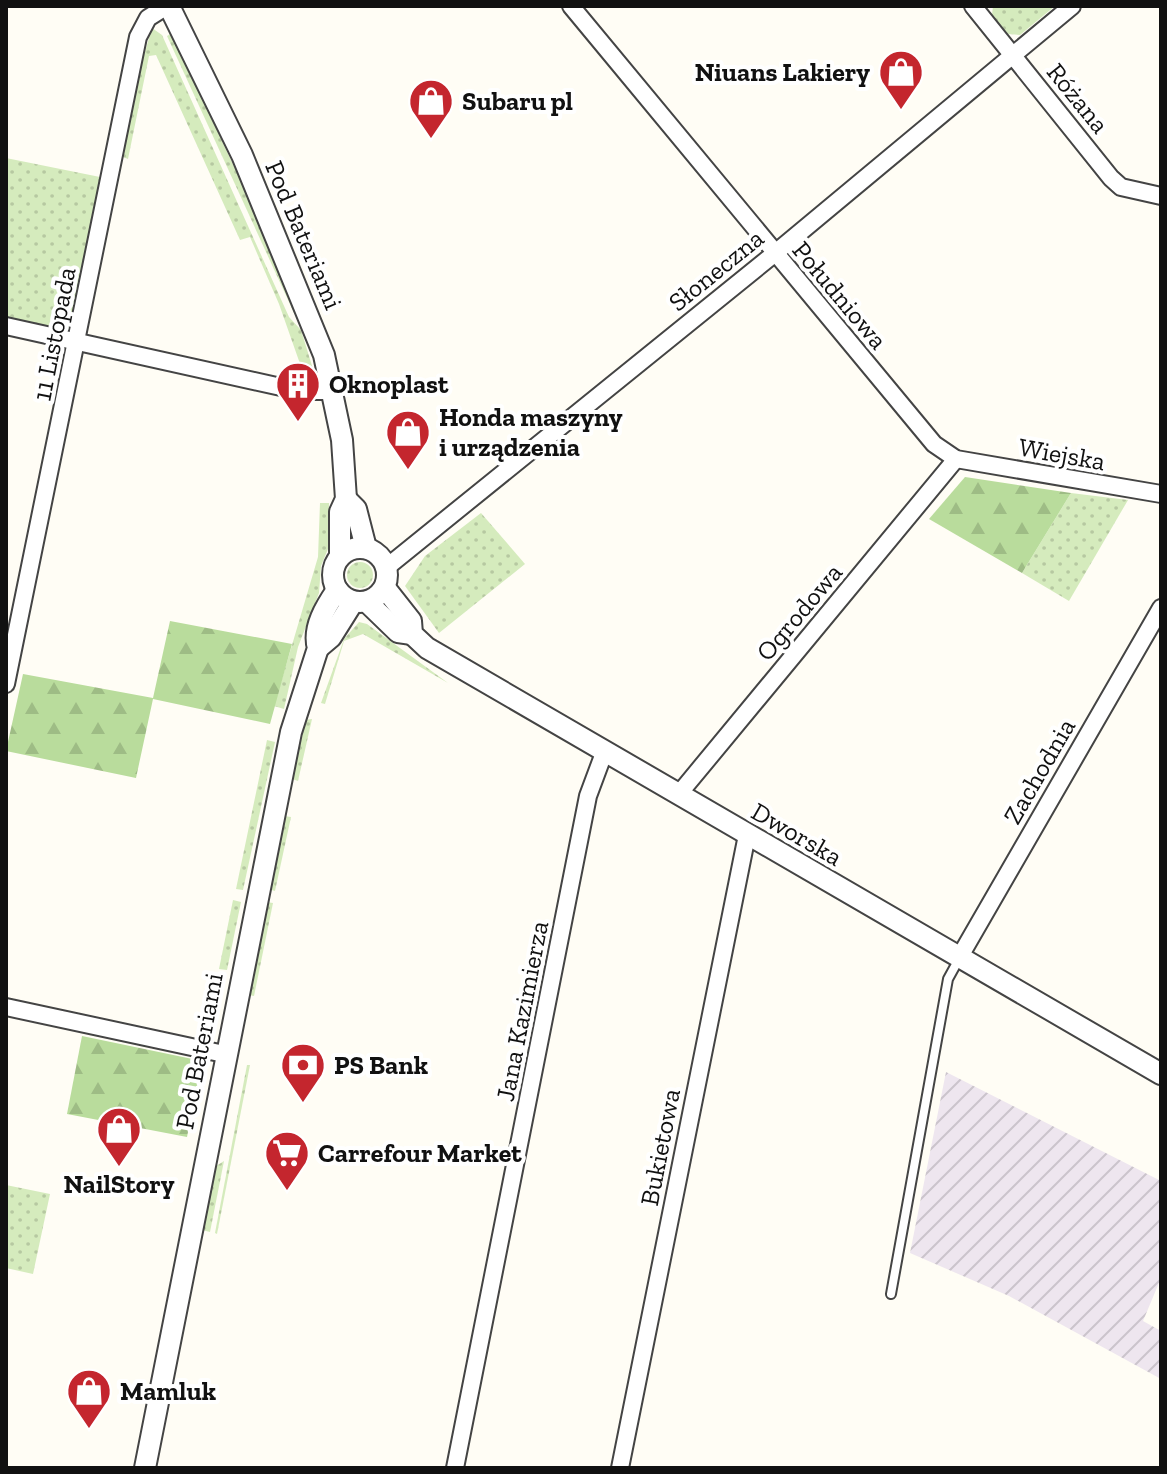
<svg xmlns="http://www.w3.org/2000/svg" width="1167" height="1474" font-family="'Zilla Slab',serif">
  <style>
    .industrial { fill: url(#industrial-furrows) }
    .grass { fill: url(#grass-dots) }
    .forest { fill: url(#forest-firs) }
    .lines { fill: none; stroke-linecap: round; stroke-linejoin: round }
    .service-casing { stroke: #444; stroke-width: 12 }
    .minor-casing { stroke: #444; stroke-width: 20 }
    .tertiary-casing { stroke: #444; stroke-width: 24 }
    .service { stroke: #fff; stroke-width: 8 }
    .minor { stroke: #fff; stroke-width: 16 }
    .tertiary { stroke: #fff; stroke-width: 20 }
    .labels { text-anchor: middle; dominant-baseline: central; stroke-width: 8; stroke-linejoin: round; paint-order: stroke }
    .poi-label { font-size: 26px; font-weight: bold; fill: #111; stroke: #fff; text-anchor: start }
    .street-label { font-size: 26px; fill: #111; stroke: #fff }
  </style>
  <defs>
    <pattern id="industrial-furrows" width="10" height="10" patternUnits="userSpaceOnUse" patternTransform="scale(2)"><rect width="10" height="10" fill="#eee6ef"/><path d="M-1 1l2-2M0 10L10 0M9 11l2-2" fill="none" stroke="#cbc4cc"/></pattern>
    <pattern id="grass-dots" width="8" height="8" patternUnits="userSpaceOnUse" patternTransform="scale(2)"><rect width="8" height="8" fill="#d5ebbd"/><path d="M2 2h.1M6 6h.1" fill="none" stroke="#b6c8a1" stroke-width="1.8" stroke-linecap="round"/></pattern>
    <pattern id="forest-firs" width="22" height="20" patternUnits="userSpaceOnUse" patternTransform="scale(2)"><rect width="22" height="20" fill="#b9dc9c"/><path d="M5 1l3.5 6h-7zM16 11l3.5 6h-7z" fill="#9ebc85"/></pattern>
  </defs>
  <rect width="100%" height="100%" fill="#fffdf5"/>
  <polygon class="industrial" points="946,1072 1161,1181 1161,1278 1143,1321 1161,1331 1161,1379 1009,1296 910,1253"/>
  <g class="grass">
    <polygon points="993,6 1055,6 1020,35 1008,34 992,15"/>
    <polygon points="152,28 162,35 289,317 301,330 313,369 306,386 267,379 267,376 300,383 305,378 279,304 250,237 240,240 156,55 149,56 128,159 123,157 136,82"/>
    <polygon points="172,33 295,298 304,325 294,313 167,36"/>
    <polygon points="6,158 100,177 69,335 6,322"/>
    <polygon points="1071,493 1128,500 1069,601 1022,573"/>
    <polygon points="320,503 329,503 330,544 321,566 319,593 298,647 284,709 274,706 318,557"/>
    <polygon points="481,513 525,564 439,633 405,586 425,556"/>
    <circle cx="360" cy="575" r="13"/>
    <polygon points="359,622 367,624 448,683 363,634 344,641 325,704 321,703 344,639"/>
    <polygon points="312,719 298,781 292,779 290,776 304,720"/>
    <polygon points="267,740 275,742 243,890 236,889"/>
    <polygon points="284,816 291,817 275,891 268,889"/>
    <polygon points="233,900 241,902 227,970 219,969"/>
    <polygon points="266,902 273,903 254,996 248,995"/>
    <polygon points="216,984 224,986 216,1027 208,1036"/>
    <polygon points="247,1065 250,1065 217,1234 215,1233"/>
    <polygon points="224,1161 210,1232 202,1230 213,1168"/>
    <polygon points="6,1185 50,1194 33,1274 6,1268"/>
  </g>
  <g class="forest">
    <polygon points="965,477 1071,493 1022,573 929,519"/>
    <polygon points="170,621 292,644 270,724 153,699 136,778 6,751 23,674 153,698"/>
    <polygon points="82,1036 202,1061 187,1137 67,1114"/>
  </g>
  <g class="lines">
    <g class="service-casing">
      <polyline id="service" points="891,1294 948,979 959,959"/>
    </g>
    <g class="minor-casing">
      <g id="minor">
        <polyline points="571,6 934,444 956,459 1161,494"/>
        <polyline points="973,6 1111,178 1121,187 1161,196"/>
        <polyline points="6,326 299,391 333,391"/>
        <polyline points="387,567 774,254 1072,6"/>
        <polyline points="6,684 138,37 148,18 167,6"/>
        <polyline points="678,795 956,459"/>
        <polyline points="959,958 1161,608"/>
        <polyline points="6,1007 224,1054"/>
        <polyline points="455,1468 588,796 604,753"/>
        <polyline points="620,1468 747,835"/>
      </g>
    </g>
    <g class="tertiary-casing">
      <g id="tertiary">
        <polyline points="169,6 242,155 324,355 342,440 346,499 340,512 340,556"/>
        <polyline points="346,499 356,509 366,548"/>
        <circle cx="360" cy="575" r="27"/>
        <polyline points="385,588 411,621 412,634 427,648 1161,1074"/>
        <polyline points="367,602 398,632 412,634"/>
        <polyline points="318,648 331,637 353,602"/>
        <path d="M145,1468L291,732L318,648C312,628 326,606 337,590"/>
      </g>
    </g>
    <use href="#service" class="service"/>
    <use href="#minor" class="minor"/>
    <use href="#tertiary" class="tertiary"/>
  </g>
  <defs>
    <g id="shop-pin" transform="scale(2.3)"><path d="M0 17L-7.5 6A9.5 9.5 0 1 1 7.5 6Z" fill="#c4262e" stroke="#fff"/><path d="M-5-2.5h2.3a2.7 3.5 0 0 1 5.4 0H5L5.5 6h-11ZM-1.5-2.5h3a1.5 2.3 0 0 0-3 0Z" fill="#fff"/></g>
    <g id="building-pin" transform="scale(2.3)"><path d="M0 17L-7.5 6A9.5 9.5 0 1 1 7.5 6Z" fill="#c4262e" stroke="#fff"/><path d="M-4-6H4V6H1V3H-1V6H-4ZM-2.5-4.3h1.7v1.8h-1.7ZM.8-4.3h1.7v1.8H.8ZM-2.5-1h1.7V.8h-1.7ZM.8-1h1.7V.8H.8Z" fill="#fff"/></g>
    <g id="bank-pin" transform="scale(2.3)"><path d="M0 17L-7.5 6A9.5 9.5 0 1 1 7.5 6Z" fill="#c4262e" stroke="#fff"/><path d="M-6-4H6V4H-6ZM0-2.3a2.3 2.3 0 1 0 0 4.6a2.3 2.3 0 1 0 0-4.6Z" fill="#fff"/></g>
    <g id="supermarket-pin" transform="scale(2.3)"><path d="M0 17L-7.5 6A9.5 9.5 0 1 1 7.5 6Z" fill="#c4262e" stroke="#fff"/><path d="M-6-5.5h2.5l.6 2H6L4.5 2H-2.5L-4.4-4H-6ZM-1.5 3.2a1.3 1.3 0 1 0 .1 0ZM3 3.2a1.3 1.3 0 1 0 .1 0Z" fill="#fff"/></g>
  </defs>
  <g fill-rule="evenodd">
    <use href="#shop-pin" x="901" y="72"/>
    <use href="#shop-pin" x="431" y="101"/>
    <use href="#building-pin" x="298" y="384"/>
    <use href="#shop-pin" x="408" y="432"/>
    <use href="#bank-pin" x="303" y="1065"/>
    <use href="#shop-pin" x="119" y="1129"/>
    <use href="#supermarket-pin" x="287" y="1153"/>
    <use href="#shop-pin" x="89" y="1391"/>
  </g>
  <g class="labels">
    <g class="poi-label">
      <text x="870" y="72" text-anchor="end">Niuans Lakiery</text>
      <text x="462" y="101">Subaru pl</text>
      <text x="329" y="384">Oknoplast</text>
      <text x="439" y="417">Honda maszyny<tspan x="439" dy="30">i urządzenia</tspan></text>
      <text x="334" y="1065">PS Bank</text>
      <text x="318" y="1153">Carrefour Market</text>
      <text x="119" y="1184" text-anchor="middle">NailStory</text>
      <text x="120" y="1391">Mamluk</text>
    </g>
    <g class="street-label">
      <text transform="translate(1078 98) rotate(51)">Różana</text>
      <text transform="translate(304 235) rotate(67)">Pod Bateriami</text>
      <text transform="translate(716 270) rotate(-39)">Słoneczna</text>
      <text transform="translate(840 295) rotate(50)">Południowa</text>
      <text transform="translate(54 334) rotate(-79)">11 Listopada</text>
      <text transform="translate(1062 454) rotate(10)">Wiejska</text>
      <text transform="translate(799 612) rotate(-50)">Ogrodowa</text>
      <text transform="translate(1039 771) rotate(-60)">Zachodnia</text>
      <text transform="translate(797 834) rotate(30)">Dworska</text>
      <text transform="translate(522 1011) rotate(-79)">Jana Kazimierza</text>
      <text transform="translate(199 1051) rotate(-79)">Pod Bateriami</text>
      <text transform="translate(660 1147) rotate(-79)">Bukietowa</text>
    </g>
  </g>
  <rect width="1167" height="1474" fill="none" stroke="#111111" stroke-width="16"/>
</svg>
